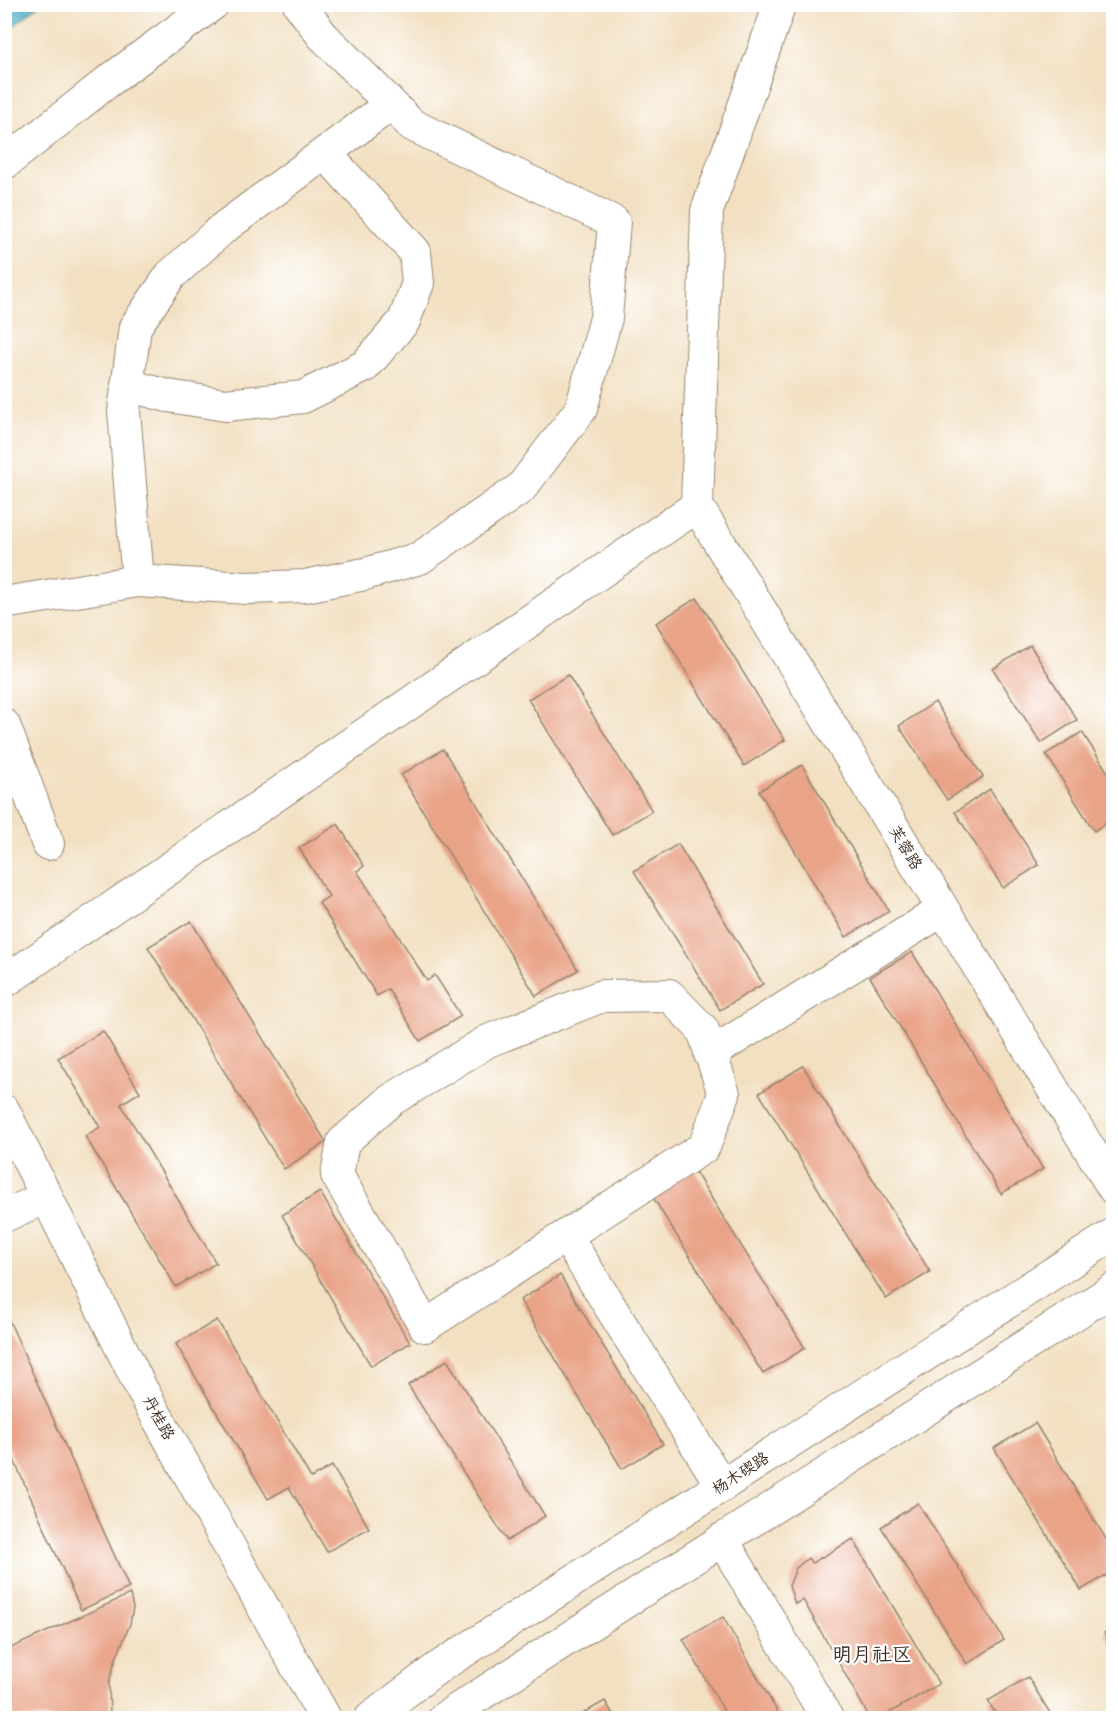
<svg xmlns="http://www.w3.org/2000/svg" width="1118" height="1723" font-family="'Balsamiq Sans','LXGW WenKai TC',sans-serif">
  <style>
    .water { fill: #4badca; stroke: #436c74; stroke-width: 1.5 }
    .building { fill: #e9a387 }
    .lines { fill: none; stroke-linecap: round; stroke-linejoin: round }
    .minor-casing { stroke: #968570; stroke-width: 34 }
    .minor { stroke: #fff; stroke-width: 32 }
    .labels { text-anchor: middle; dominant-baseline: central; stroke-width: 4.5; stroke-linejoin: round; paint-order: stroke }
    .street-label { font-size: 16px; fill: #3b2a1e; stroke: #fff }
    .quarter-label { font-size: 20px; fill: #3b2a1e; stroke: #fff }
  </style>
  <rect width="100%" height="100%" fill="#fff"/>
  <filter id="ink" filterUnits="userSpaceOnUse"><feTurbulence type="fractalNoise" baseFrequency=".0167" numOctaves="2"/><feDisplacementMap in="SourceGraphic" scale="12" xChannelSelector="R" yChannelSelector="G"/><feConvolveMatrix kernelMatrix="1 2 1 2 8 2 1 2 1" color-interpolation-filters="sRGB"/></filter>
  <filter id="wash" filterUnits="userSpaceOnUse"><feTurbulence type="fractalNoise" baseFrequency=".008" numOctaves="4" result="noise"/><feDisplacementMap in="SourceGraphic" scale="24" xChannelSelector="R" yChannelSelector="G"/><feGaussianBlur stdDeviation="1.35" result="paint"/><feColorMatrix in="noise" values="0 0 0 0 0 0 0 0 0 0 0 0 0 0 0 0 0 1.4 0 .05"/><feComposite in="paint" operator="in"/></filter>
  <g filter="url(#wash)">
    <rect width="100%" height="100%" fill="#f2e0c2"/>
    <polygon class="water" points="5,4 39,4 39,5 5,33"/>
    <g id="blocks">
      <g class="building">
        <polygon points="697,598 785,740 744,766 656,623"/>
        <polygon points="1030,645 1077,720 1041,743 993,669"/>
        <polygon points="568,675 652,811 612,835 528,699"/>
        <polygon points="935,702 983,777 947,800 899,726"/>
        <polygon points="1082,732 1114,782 1114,818 1094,831 1046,754"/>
        <polygon points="443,749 578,970 536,996 401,775"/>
        <polygon points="802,765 889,911 846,937 759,791"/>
        <polygon points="990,789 1039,865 1003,888 955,812"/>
        <polygon points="338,824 364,866 357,871 427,981 435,975 461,1016 420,1041 388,989 377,996 319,903 329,896 299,848"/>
        <polygon points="678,844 763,984 720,1010 634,871"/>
        <polygon points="191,921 326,1142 284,1169 148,947"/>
        <polygon points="912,952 1043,1169 1001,1194 870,977"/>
        <polygon points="103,1031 140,1092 121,1104 216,1263 176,1287 85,1136 100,1127 58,1058"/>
        <polygon points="803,1066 930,1272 886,1299 759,1093"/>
        <polygon points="694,1170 805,1348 763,1374 652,1196"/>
        <polygon points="320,1192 410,1343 371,1366 282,1215"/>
        <polygon points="560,1275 663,1444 622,1469 520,1300"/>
        <polygon points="4,1309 129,1588 81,1610 4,1438"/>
        <polygon points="217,1320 311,1478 332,1466 369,1528 327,1552 289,1487 268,1499 176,1344"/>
        <polygon points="447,1360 545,1516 507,1541 408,1385"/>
        <polygon points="1035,1423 1114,1552 1114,1571 1081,1590 994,1448"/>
        <polygon points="918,1503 1004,1640 967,1664 881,1527"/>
        <polygon points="853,1539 939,1684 889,1713 892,1718 870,1718 803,1600 795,1604 789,1586 796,1568 808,1558 812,1563"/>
        <polygon points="130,1594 133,1608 130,1624 115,1661 109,1683 110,1718 4,1718 4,1651"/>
        <polygon points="723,1617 781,1718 728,1718 683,1639"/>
        <polygon points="1114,1627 1114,1649 1104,1633"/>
        <polygon points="1028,1677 1053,1718 998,1718 988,1701"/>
        <polygon points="605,1701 615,1718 575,1718"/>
      </g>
    </g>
  </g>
  <g filter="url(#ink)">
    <use href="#blocks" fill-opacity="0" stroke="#968570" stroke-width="1.5"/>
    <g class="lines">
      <g class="minor-casing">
        <g id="minor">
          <polyline points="4,164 106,83 213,4"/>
          <polyline points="127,385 168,396 226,405 303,397 365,366 404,321 418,283 415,252 325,153"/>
          <polyline points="697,506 1114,1189"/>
          <polyline points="697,506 707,211 780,4"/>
          <polyline points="138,581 124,411 135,327 171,275 222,229 383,110"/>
          <polyline points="4,603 138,581 247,588 305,586 365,574 420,558 521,488 581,409 606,318 614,222 412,125 322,35 299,4"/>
          <polyline points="4,725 48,844"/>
          <polyline points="4,982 697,506"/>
          <polygon points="669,995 703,1030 724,1094 704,1147 425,1326 337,1175 343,1142 391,1100 488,1041 602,996"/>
          <polyline points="710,1054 943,910"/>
          <polyline points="4,1111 141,1388 325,1718"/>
          <polyline points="4,1216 47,1197"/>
          <polyline points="566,1236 722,1486"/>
          <polyline points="722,1539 827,1718"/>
          <polyline points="371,1718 436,1669 1114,1234"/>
          <polyline points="444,1718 1114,1289"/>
        </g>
      </g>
      <use href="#minor" class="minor"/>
    </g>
  </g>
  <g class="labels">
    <g class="street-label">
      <text transform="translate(905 848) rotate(59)">芙蓉路</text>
      <text transform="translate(158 1418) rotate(61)">丹桂路</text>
      <text transform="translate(741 1474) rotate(-33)">杨木碶路</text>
    </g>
    <g class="quarter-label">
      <text x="872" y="1655">明月社区</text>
    </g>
  </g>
  <rect width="1118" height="1723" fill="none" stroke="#fff" stroke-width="24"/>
</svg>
